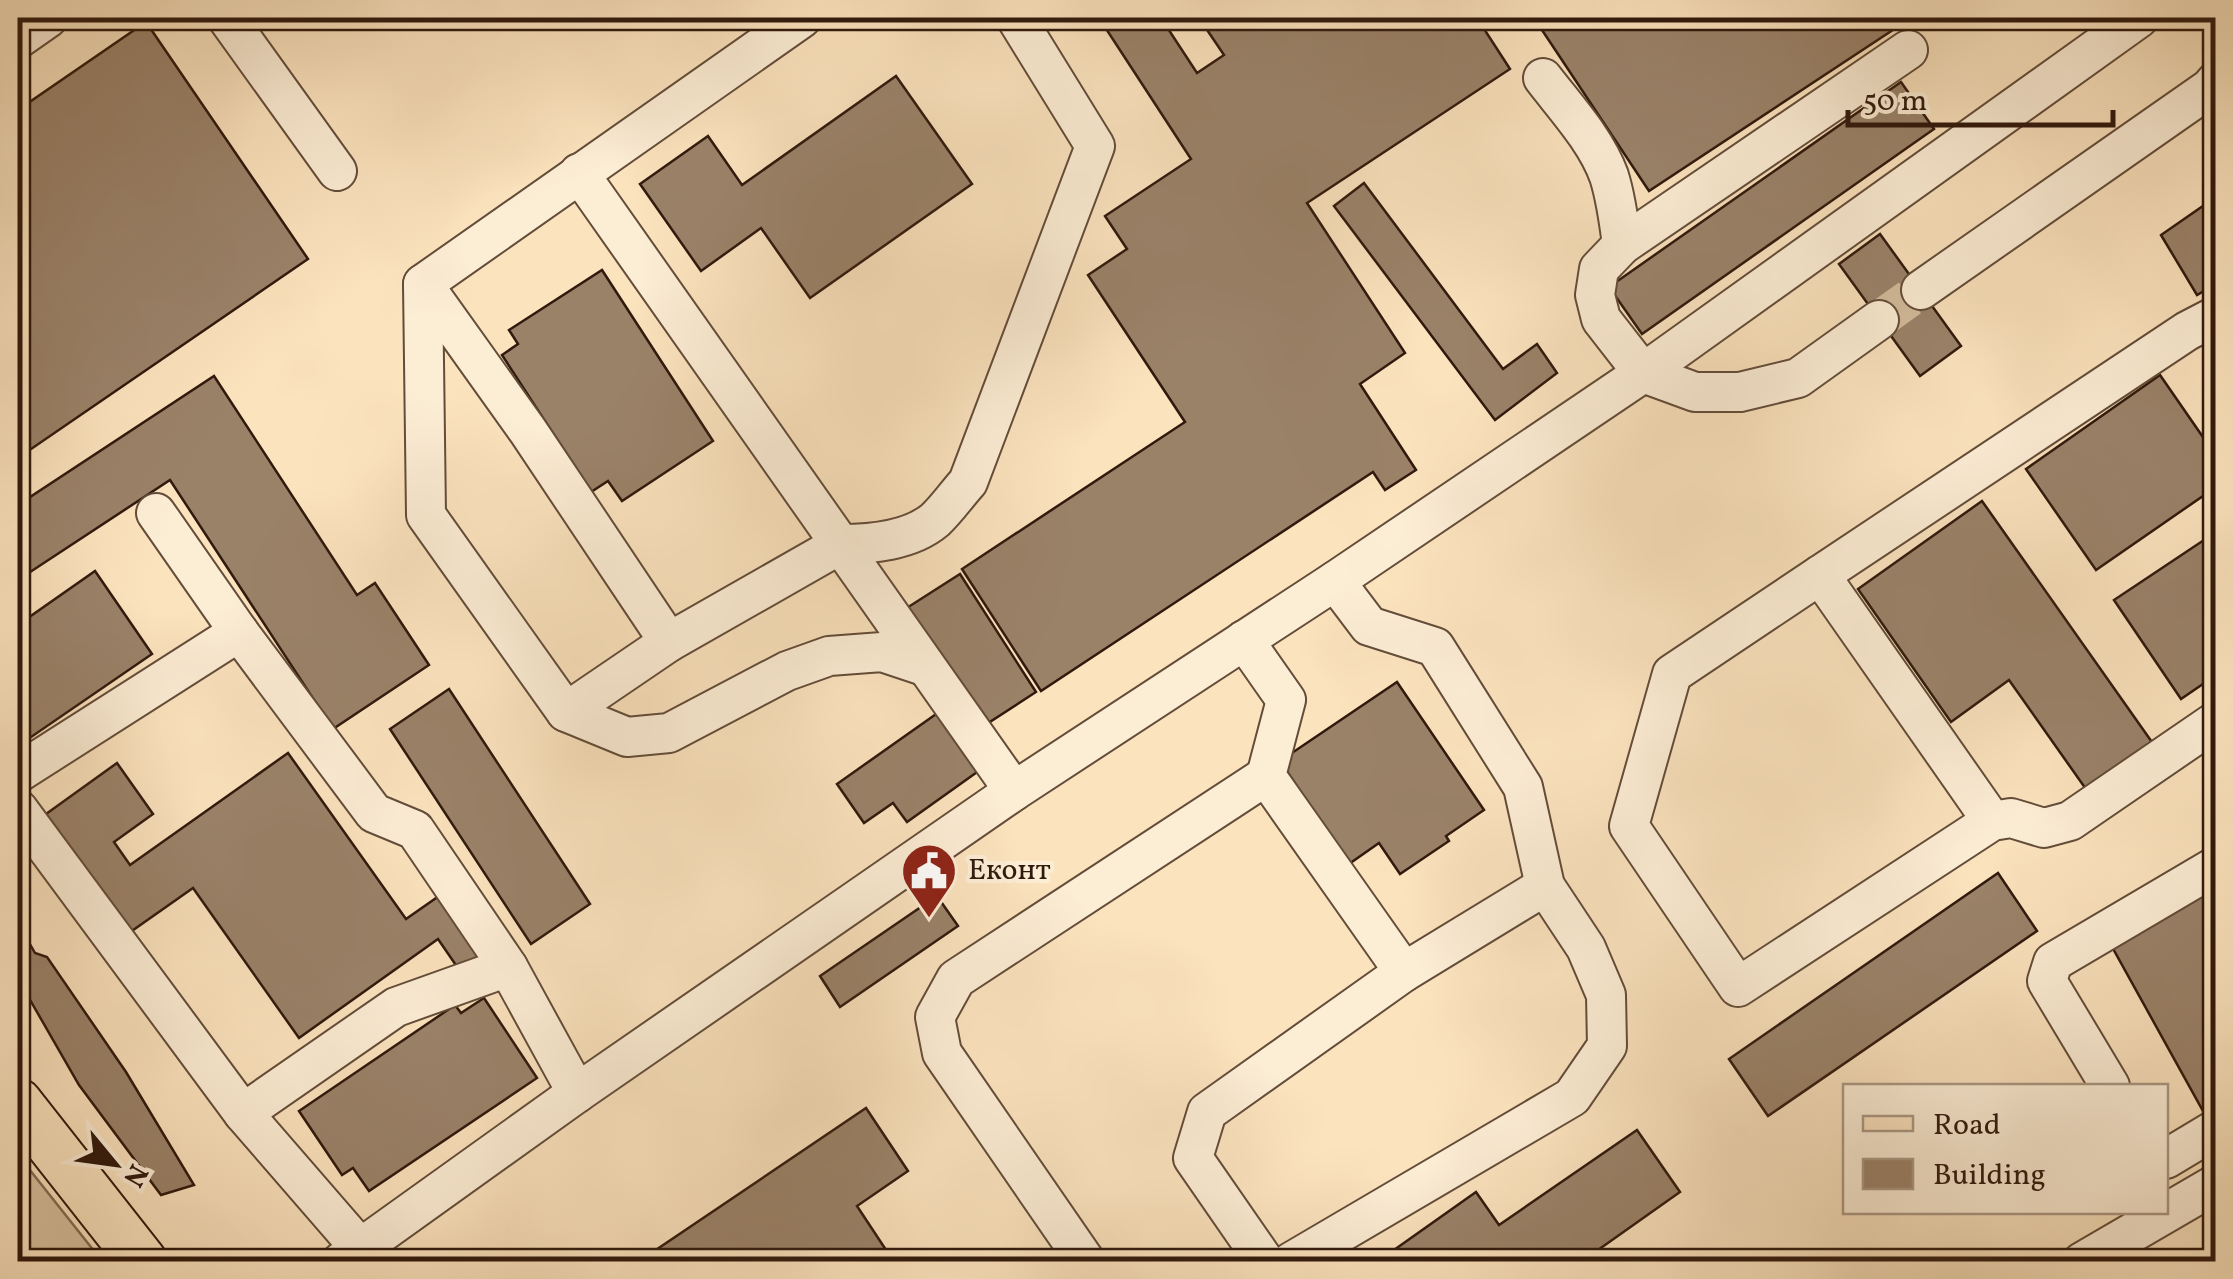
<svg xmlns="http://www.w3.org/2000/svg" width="2233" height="1279" font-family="Vollkorn,serif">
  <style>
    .green { fill: #d8c1a0; stroke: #846d56; stroke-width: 2.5 }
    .building { fill: #9a8269; stroke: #30190d; stroke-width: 2.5 }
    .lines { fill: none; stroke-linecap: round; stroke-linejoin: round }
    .minor-tunnel { stroke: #d2bb9b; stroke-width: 38; stroke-dasharray: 38 19; stroke-linecap: butt }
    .minor-casing { stroke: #634c39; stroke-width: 42 }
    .major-casing { stroke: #30190d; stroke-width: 52 }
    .minor { stroke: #fcedd5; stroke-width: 38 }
    .major { stroke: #fbe3be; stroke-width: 48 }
    .labels { text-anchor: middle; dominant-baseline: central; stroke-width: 8; stroke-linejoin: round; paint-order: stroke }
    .poi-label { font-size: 30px; fill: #30190d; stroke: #fcedd5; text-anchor: start }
  </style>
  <rect width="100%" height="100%" fill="#fbe3be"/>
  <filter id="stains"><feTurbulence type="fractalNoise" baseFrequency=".002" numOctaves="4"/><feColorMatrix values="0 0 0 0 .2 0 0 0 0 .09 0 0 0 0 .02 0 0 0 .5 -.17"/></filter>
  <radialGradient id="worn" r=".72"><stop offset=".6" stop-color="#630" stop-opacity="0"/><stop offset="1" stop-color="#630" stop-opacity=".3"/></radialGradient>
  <polygon class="green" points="18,1155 102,1261 18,1261"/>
  <g class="building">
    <polygon points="1099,18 1161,18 1197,73 1224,55 1199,18 1477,18 1510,69 1307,203 1405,353 1360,384 1416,470 1385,490 1373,472 1041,691 962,569 1185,422 1088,275 1127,249 1105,216 1191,159"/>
    <polygon points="1534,18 1911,18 1649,191"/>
    <polygon points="146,22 308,259 18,458 18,110"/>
    <polygon points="896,76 972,184 810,298 761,228 701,271 640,184 708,136 742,185"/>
    <polygon points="1901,82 1934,129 1642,334 1609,287"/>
    <polygon points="1364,183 1503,369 1537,344 1557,373 1495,420 1334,206"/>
    <polygon points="2216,197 2216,284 2197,295 2161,235"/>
    <polygon points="1880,234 1961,346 1920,376 1839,264"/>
    <polygon points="602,270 713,441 622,501 608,481 591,492 502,355 518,344 509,330"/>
    <polygon points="2160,375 2216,456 2216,487 2096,570 2026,469"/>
    <polygon points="214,376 357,595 375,583 429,665 333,729 170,480 18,580 18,505"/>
    <polygon points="1982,501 2154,745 2088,792 2009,680 1951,722 1858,589"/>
    <polygon points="2216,532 2216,675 2181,699 2114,600"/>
    <polygon points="95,571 152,654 18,746 18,625"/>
    <polygon points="960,574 1036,692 979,729 902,611"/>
    <polygon points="1397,682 1484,810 1446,836 1449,841 1400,874 1379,843 1349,864 1280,761"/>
    <polygon points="449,689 590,904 531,944 390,729"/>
    <polygon points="939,712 980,770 907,822 893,803 864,823 837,784"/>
    <polygon points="288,753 406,919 449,889 493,952 462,974 438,939 299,1038 193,888 119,940 60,857 71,849 46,814 117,763 153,814 114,842 130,865"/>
    <polygon points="1998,873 2037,931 1768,1116 1729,1059"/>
    <polygon points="2216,886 2216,1104 2203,1111 2111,945"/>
    <polygon points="937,896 958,926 840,1007 820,976"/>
    <polygon points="18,923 35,953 47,957 126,1072 194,1185 161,1195 79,1085 18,979"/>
    <polygon points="484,998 537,1078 369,1191 353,1168 342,1175 299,1111 455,1005 461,1013"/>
    <polygon points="866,1108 908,1171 857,1206 894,1262 638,1262"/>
    <polygon points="1637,1130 1680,1192 1581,1262 1377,1262 1476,1192 1499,1225"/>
  </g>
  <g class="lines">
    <polyline class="minor-tunnel" points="1879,320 1921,290"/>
    <g class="minor-casing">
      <g id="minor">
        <polyline points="227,18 337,171"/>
        <polyline points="802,18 423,284 528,431 669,642 566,712 627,737 669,733 787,671 829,656 882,652 924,666"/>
        <polyline points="18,39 48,18"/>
        <path d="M1543,78C1566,108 1596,140 1609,176C1616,198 1619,221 1622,245"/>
        <polyline points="579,173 1014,791"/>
        <polyline points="423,284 426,515 566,712"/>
        <polyline points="1921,290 2210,88 2216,81"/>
        <polyline points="1879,320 1798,378 1740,392 1695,392 1643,373 1601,319 1595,295 1599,269 1622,245 1908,50"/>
        <polyline points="156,513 239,632 374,813 415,830 508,967 396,1007 243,1113"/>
        <polyline points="1820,575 1672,674 1629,826 1738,987 1992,821 2011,818 2044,828 2070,821 2216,721"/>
        <polyline points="1244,640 1286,700 1266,776 1404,972 1207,1112 1193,1158 1265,1262"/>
        <path d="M669,642L841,544C872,544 910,541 935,520C947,509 957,494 968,482L1095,146L1016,18"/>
        <polyline points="18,773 239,632"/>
        <polyline points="18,809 243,1113 360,1248"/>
        <polyline points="1992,821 1820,575 2187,331 2212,318"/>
        <polyline points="508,967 577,1093"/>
        <polyline points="1404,972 1545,886"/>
        <polyline points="2110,1086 2047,981 2053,962 2216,866"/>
        <polyline points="2166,1159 2216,1129"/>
        <polyline points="341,1262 577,1093 1014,791 1335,581 1643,373 2139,18"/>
        <polyline points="1086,1262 942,1053 935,1017 956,979 1266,776"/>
        <polyline points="1291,1262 1572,1097 1607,1046 1606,995 1586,948 1545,886 1523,787 1435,647 1369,626 1335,581"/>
        <polyline points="2082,1262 2216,1184"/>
      </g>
    </g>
    <g class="major-casing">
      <polyline id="major" points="18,1103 143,1262"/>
    </g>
    <use href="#minor" class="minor"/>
    <use href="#major" class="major"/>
  </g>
  <defs>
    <g id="civic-pin" transform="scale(2.875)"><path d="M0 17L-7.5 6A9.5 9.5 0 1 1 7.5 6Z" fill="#8f2418" stroke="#fcedd5"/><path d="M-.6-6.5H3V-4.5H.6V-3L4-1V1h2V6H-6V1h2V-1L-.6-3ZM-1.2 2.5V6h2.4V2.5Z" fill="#fff"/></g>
  </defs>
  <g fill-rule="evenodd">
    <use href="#civic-pin" x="929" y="871"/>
  </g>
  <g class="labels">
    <g class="poi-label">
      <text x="968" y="871">Еконт</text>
    </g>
  </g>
  <rect width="2233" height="1279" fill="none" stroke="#fbe3be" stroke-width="60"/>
  <rect x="20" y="20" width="2193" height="1239" fill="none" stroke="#30190d" stroke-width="5"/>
  <rect x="30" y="30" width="2173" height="1219" fill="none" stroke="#30190d" stroke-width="2.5"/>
  <rect x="1843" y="1084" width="325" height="130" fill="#fcedd5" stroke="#aa9885" stroke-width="2.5"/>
  <rect x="1863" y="1116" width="50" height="15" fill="#fbe3be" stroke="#aa9885" stroke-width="2.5"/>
  <text x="1933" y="1134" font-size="30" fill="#30190d">Road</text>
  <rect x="1863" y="1159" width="50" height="30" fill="#9a8269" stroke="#aa9885" stroke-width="2.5"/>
  <text x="1933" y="1184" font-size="30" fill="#30190d">Building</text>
  <g transform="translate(115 1164) rotate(119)" stroke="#fcedd5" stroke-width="8" paint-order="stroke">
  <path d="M0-8L18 38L0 25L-18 38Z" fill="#30190d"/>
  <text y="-15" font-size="28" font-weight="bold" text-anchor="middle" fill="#30190d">N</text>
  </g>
  <path d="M1848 110v15h265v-15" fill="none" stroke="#30190d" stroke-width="5"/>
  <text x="1863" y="110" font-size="30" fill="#30190d" stroke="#fcedd5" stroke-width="8" paint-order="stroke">50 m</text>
  <rect width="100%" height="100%" filter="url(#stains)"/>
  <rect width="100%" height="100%" fill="url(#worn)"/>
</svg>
